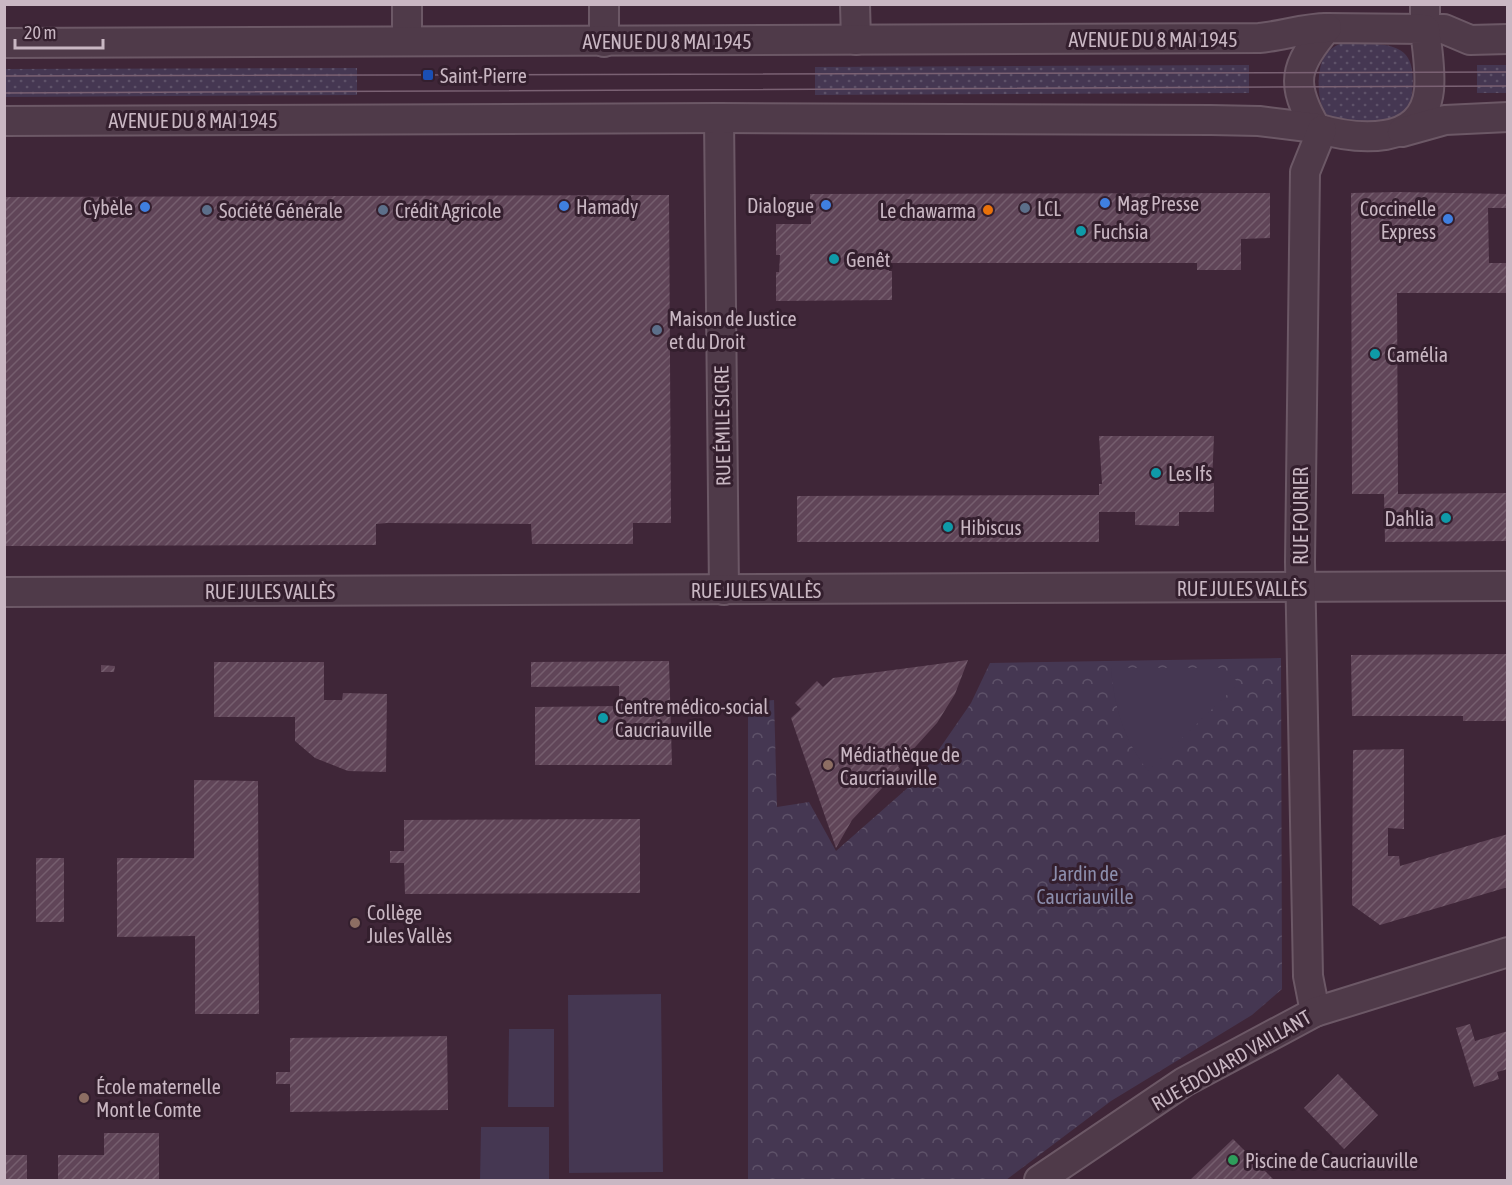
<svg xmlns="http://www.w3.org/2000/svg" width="1512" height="1185" font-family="'Asap Condensed',sans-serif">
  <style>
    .grass { fill: url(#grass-dots) }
    .park { fill: url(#park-crowns) }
    .garden { fill: #453752 }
    .building { fill: url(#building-hatch) }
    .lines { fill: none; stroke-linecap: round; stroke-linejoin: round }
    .minor-casing { stroke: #6c5866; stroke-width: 32 }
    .minor { stroke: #4f3a49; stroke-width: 28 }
    .tram { stroke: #7a6173; stroke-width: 1.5 }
    .transit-dot { fill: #1a4fb4; stroke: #341f2e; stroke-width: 2 }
    .shop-dot { fill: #3f7fe0; stroke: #341f2e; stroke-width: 2 }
    .service-dot { fill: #5c6f8a; stroke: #341f2e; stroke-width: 2 }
    .food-dot { fill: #e8710a; stroke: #341f2e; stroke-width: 2 }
    .culture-dot { fill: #0f9aa8; stroke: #341f2e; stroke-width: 2 }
    .education-dot { fill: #8d6e63; stroke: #341f2e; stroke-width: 2 }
    .leisure-dot { fill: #2e9e5b; stroke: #341f2e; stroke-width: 2 }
    .labels { text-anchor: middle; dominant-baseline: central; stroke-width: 6; stroke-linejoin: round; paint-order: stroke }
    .street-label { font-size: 20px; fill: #c9b7c3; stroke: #341f2e }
    .poi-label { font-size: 20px; fill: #c9b7c3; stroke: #341f2e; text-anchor: start }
    .park-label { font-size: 20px; fill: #8c8ead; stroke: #341f2e }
  </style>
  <defs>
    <pattern id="grass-dots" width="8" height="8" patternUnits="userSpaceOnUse" patternTransform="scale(1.5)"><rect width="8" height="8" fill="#453752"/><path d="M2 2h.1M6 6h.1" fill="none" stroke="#5e5269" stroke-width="1.8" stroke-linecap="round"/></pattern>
    <pattern id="park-crowns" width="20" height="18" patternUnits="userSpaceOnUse" patternTransform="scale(1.5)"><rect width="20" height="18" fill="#453752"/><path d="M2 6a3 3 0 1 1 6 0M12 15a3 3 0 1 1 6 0" fill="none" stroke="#5e5269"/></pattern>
    <pattern id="building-hatch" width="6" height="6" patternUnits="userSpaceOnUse" patternTransform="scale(1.5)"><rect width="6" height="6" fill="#604558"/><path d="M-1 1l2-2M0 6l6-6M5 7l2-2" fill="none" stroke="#755e6e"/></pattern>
  </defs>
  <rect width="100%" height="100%" fill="#3f2638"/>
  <g class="grass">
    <path d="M1342,43C1397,44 1422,41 1410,108L1396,121C1377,122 1348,129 1331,119C1316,109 1316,71 1324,57C1328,50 1334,46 1342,43Z"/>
    <polygon points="1249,65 1249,93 815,95 815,67"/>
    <rect x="1477" y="65" width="30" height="28"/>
    <polygon points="357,68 357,95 5,97 5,69"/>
  </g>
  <polygon class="park" points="1281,658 1282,989 1252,1015 1111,1101 1006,1180 748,1180 748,702 774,700 777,807 809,802 836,851 920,777 971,703 990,663"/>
  <g class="garden">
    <path d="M1111,668H1222L1239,683L1148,771C1124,740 1114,707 1111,668Z"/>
    <polygon points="661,994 663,1172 569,1173 568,995"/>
    <polygon points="509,1029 554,1029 554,1107 508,1107"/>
    <polygon points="481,1127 549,1127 549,1180 480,1180"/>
  </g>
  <g class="building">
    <polygon points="1397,192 1508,194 1508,208 1488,208 1489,263 1508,263 1508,293 1397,293 1398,494 1508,493 1508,541 1385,542 1384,494 1352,494 1351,193"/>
    <polygon points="1270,193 1270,238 1241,239 1241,270 1197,270 1197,263 889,263 889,271 892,271 892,300 776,301 776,272 779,272 780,255 776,255 776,224 811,224 810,194"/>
    <polygon points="669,195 671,523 633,523 633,544 532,544 531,524 387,523 376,524 376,545 4,546 4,197"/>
    <polygon points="1099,436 1214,436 1212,483 1214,483 1214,512 1179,512 1179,526 1135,525 1135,512 1099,512 1099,542 797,542 797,496 1099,495 1099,484 1102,484"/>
    <polygon points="1508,654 1508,721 1463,721 1463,716 1352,716 1351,655"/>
    <polygon points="968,660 955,694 937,723 898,766 900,769 852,820 836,848 791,718 801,709 795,703 817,681 823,687 833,678"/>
    <polygon points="669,661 672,765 535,765 535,707 619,706 619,686 531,687 531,662"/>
    <polygon points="214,662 324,662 324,700 342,700 343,693 387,694 386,772 348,771 315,758 295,741 295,717 214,717"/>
    <polygon points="101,665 115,666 114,672 101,672"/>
    <polygon points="1404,749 1404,829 1388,828 1388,856 1399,856 1400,866 1508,834 1508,887 1380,925 1352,905 1353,750"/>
    <polygon points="194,780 258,781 259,1014 195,1014 195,936 117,937 117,858 194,858"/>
    <polygon points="640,819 640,893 405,894 404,863 390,863 390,851 404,851 404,820"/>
    <rect x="36" y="858" width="28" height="64"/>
    <polygon points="1470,1024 1475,1041 1508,1031 1508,1069 1497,1072 1499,1079 1474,1087 1456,1028"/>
    <polygon points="447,1036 448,1110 290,1112 290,1084 276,1084 276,1072 290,1072 290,1038"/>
    <polygon points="1338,1074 1378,1115 1344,1149 1304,1108"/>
    <polygon points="104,1133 159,1133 159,1180 58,1180 58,1155 104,1155"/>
    <polygon points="1233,1139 1274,1180 1190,1180"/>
    <rect x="4" y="1155" width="23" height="25"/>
  </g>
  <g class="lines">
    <g class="minor-casing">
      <g id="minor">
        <polyline points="407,4 407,40"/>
        <polyline points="604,4 604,42"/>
        <polyline points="855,4 856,40"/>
        <polyline points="1425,4 1425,29 1444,29 1470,40 1508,39"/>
        <path d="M1327,28L1425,29C1427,49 1431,70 1429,90C1423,147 1357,140 1316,128C1290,84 1294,66 1327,28Z"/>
        <path d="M4,43L1259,38C1282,36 1304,28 1327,28"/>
        <polyline points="719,118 724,590"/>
        <polyline points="4,121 719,118 1211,120 1259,121 1316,128"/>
        <polyline points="1402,132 1445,120 1508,117"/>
        <polyline points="4,592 1508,586"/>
        <polyline points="1315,1012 1308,976 1300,562 1305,172 1322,130"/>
        <polyline points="1039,1180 1184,1082 1315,1012 1508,952"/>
      </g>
    </g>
    <use href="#minor" class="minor"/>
    <g class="tram">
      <polyline points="4,76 1508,72"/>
      <polyline points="4,93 1508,86"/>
    </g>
  </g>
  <rect class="transit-dot" x="422" y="69" width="12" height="12" rx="3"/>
  <g class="shop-dot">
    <circle cx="1105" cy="203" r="6"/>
    <circle cx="826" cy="205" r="6"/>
    <circle cx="564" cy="206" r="6"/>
    <circle cx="145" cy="207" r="6"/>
    <circle cx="1448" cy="219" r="6"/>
  </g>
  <g class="service-dot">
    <circle cx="1025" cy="208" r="6"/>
    <circle cx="207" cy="210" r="6"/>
    <circle cx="383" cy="210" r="6"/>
    <circle cx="657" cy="330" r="6"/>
  </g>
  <circle class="food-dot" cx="988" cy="210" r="6"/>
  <g class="culture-dot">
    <circle cx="1081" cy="231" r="6"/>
    <circle cx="834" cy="259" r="6"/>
    <circle cx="1375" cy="354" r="6"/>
    <circle cx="1156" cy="473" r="6"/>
    <circle cx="1446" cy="518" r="6"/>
    <circle cx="948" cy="527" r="6"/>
    <circle cx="603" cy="718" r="6"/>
  </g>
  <g class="education-dot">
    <circle cx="828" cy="765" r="6"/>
    <circle cx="355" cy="923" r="6"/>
    <circle cx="84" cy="1098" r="6"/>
  </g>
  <circle class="leisure-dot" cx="1233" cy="1160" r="6"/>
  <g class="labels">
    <g class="street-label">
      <text x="1153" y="39">AVENUE DU 8 MAI 1945</text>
      <text x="667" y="41">AVENUE DU 8 MAI 1945</text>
      <text x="193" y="120">AVENUE DU 8 MAI 1945</text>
      <text transform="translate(722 426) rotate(-91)">RUE ÉMILE SICRE</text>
      <text transform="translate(1300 516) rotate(-90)">RUE FOURIER</text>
      <text x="1242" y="588">RUE JULES VALLÈS</text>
      <text x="756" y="590">RUE JULES VALLÈS</text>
      <text x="270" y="591">RUE JULES VALLÈS</text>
      <text transform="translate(1231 1060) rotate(-30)">RUE ÉDOUARD VAILLANT</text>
    </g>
    <g class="poi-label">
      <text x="440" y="75">Saint-Pierre</text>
      <text x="1117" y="203">Mag Presse</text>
      <text x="814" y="205" text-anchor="end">Dialogue</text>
      <text x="576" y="206">Hamady</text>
      <text x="133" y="207" text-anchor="end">Cybèle</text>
      <text x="1037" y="208">LCL</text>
      <text x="1436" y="208" text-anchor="end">Coccinelle<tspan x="1436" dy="23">Express</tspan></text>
      <text x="219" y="210">Société Générale</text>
      <text x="395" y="210">Crédit Agricole</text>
      <text x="976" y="210" text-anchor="end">Le chawarma</text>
      <text x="1093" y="231">Fuchsia</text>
      <text x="846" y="259">Genêt</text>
      <text x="669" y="318">Maison de Justice<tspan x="669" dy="23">et du Droit</tspan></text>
      <text x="1387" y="354">Camélia</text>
      <text x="1168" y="473">Les Ifs</text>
      <text x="1434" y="518" text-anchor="end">Dahlia</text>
      <text x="960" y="527">Hibiscus</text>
      <text x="615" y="706">Centre médico-social<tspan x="615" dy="23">Caucriauville</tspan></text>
      <text x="840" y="754">Médiathèque de<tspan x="840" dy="23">Caucriauville</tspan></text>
      <text x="367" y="912">Collège<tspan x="367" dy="23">Jules Vallès</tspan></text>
      <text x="96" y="1086">École maternelle<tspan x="96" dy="23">Mont le Comte</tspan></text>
      <text x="1245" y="1160">Piscine de Caucriauville</text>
    </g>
    <g class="park-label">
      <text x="1085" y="873">Jardin de<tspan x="1085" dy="23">Caucriauville</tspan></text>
    </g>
  </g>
  <rect width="1512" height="1185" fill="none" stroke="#c9b7c3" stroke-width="12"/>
  <path d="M15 39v9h88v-9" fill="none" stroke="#c9b7c3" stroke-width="3"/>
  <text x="24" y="39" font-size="18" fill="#c9b7c3" stroke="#341f2e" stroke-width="4.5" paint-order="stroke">20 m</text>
</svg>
